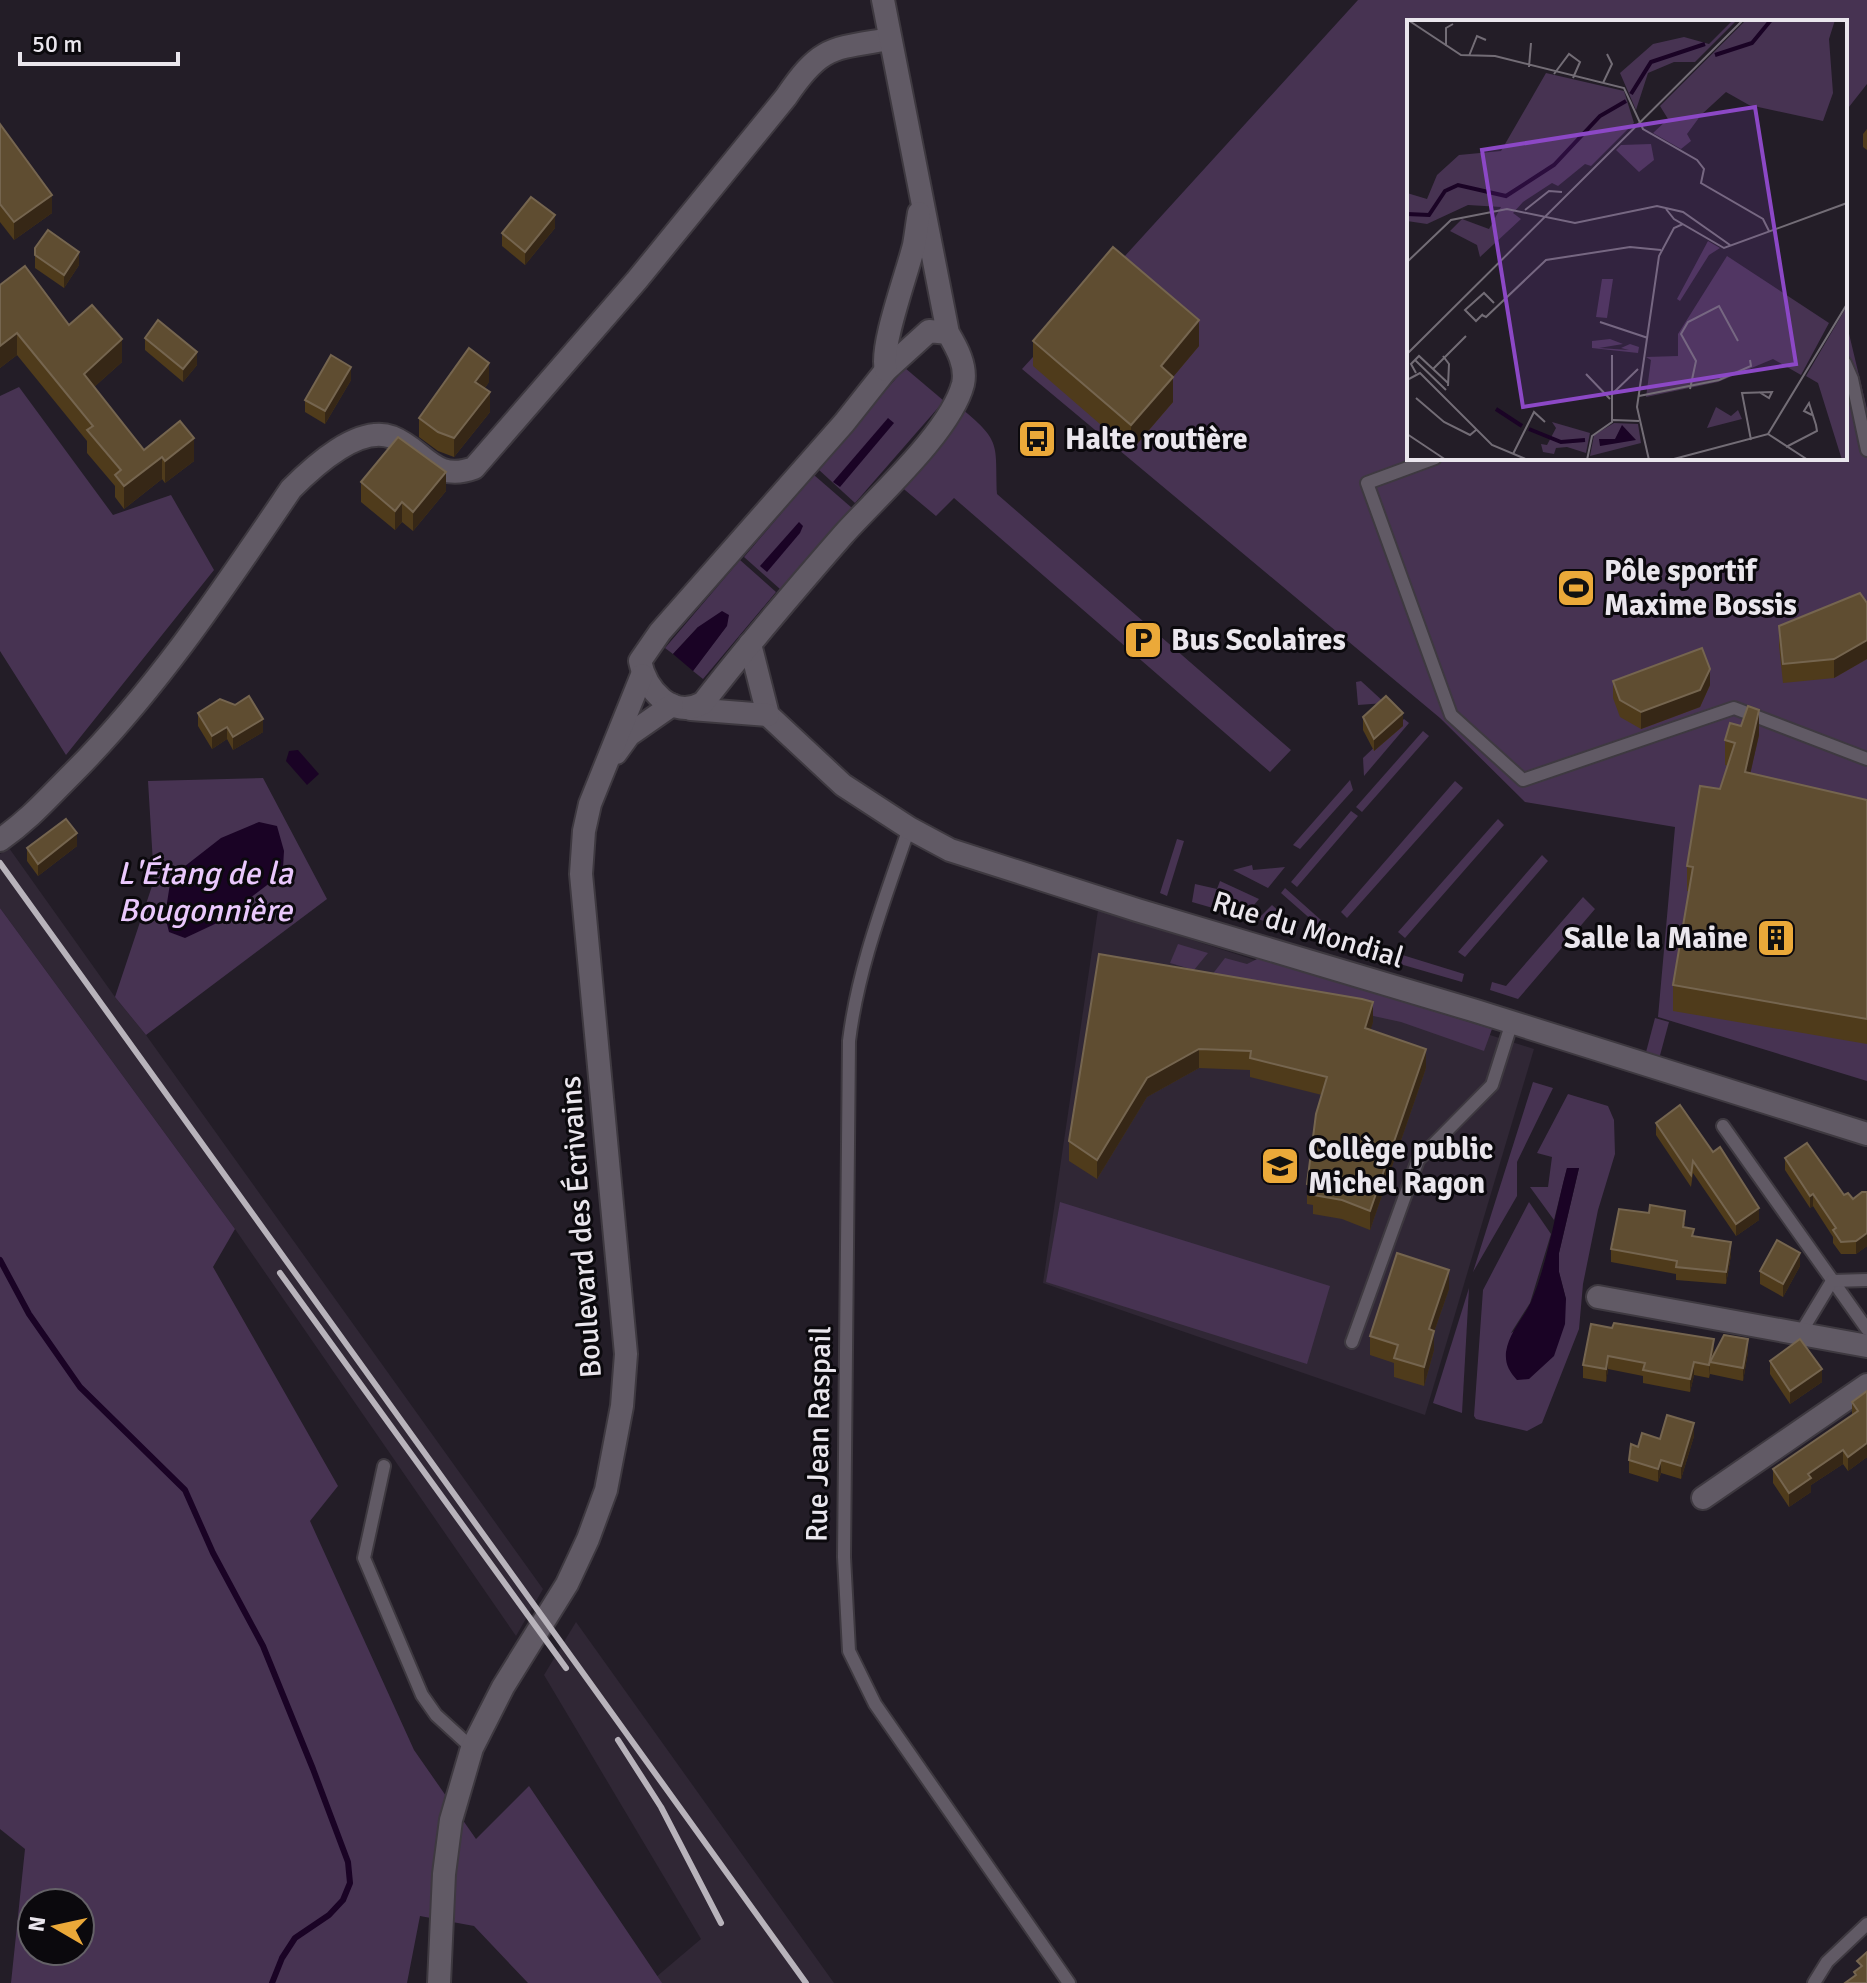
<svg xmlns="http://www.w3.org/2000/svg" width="1867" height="1983" font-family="Signika,sans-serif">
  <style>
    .built { fill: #302735 }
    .green { fill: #473352; fill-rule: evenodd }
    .water { fill: #1a0325 }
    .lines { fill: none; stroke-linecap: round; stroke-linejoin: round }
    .stream { stroke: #1a0325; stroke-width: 6 }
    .service-casing { stroke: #3e3940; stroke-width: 16 }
    .minor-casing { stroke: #3e3940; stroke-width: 26 }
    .secondary-casing { stroke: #3e3940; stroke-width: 26 }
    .service { stroke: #615a65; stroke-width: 12 }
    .minor { stroke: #615a65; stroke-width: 22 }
    .secondary { stroke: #615a65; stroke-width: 22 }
    .rail { stroke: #b8b3bb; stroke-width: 6 }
    .wall { fill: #4f3b1b }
    .shaded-wall { fill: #362716 }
    .building { fill: #5f4d31; stroke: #75654f; stroke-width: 2 }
    .labels { text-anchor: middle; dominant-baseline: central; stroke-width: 6; stroke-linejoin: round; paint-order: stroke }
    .poi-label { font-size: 30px; font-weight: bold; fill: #eae6ed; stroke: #0b090d; text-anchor: start }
    .street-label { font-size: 30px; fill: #eae6ed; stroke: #0b090d }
    .water-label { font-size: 32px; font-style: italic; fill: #eac8fd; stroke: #0b090d }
    .inset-river { fill: none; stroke: #1a0325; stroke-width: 4 }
    .inset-road { fill: none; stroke: #736d76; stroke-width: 2 }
    .view { fill: #8c48c6; fill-opacity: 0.15; stroke: #8c48c6; stroke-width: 4 }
    .inset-edge { fill: none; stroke: #eae6ed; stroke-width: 4 }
  </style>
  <rect width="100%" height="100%" fill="#231d27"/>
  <g class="built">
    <polygon points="9,848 115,997 146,1035 543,1589 516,1636 235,1229 0,908 0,854"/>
    <polygon points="1098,910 1534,1049 1425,1415 1043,1283"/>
    <polygon points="576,1622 834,1983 649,1983 701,1939 544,1675"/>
  </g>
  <g class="green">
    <polygon points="1358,0 1867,0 1867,84 1845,112 1845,22 1409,22 1409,458 1845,458 1845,317 1867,409 1867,1081 1658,1017 1675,827 1525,802 1440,718 1022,369"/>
    <polygon points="905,368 944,401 855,503 818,469"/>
    <polygon points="19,387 113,515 171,495 214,570 66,755 0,651 0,396"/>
    <path d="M962,409C1002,442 995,444 997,494L1291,750L1270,772L954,498L936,516L899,485Z"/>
    <polygon points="814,475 852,508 780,589 744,557"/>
    <polygon points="740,560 776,592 703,679 693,671 725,628 698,627 673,654 665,648"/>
    <polygon points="1361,681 1385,703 1358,705 1356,682"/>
    <polygon points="1404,719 1409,723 1364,776 1363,758"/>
    <polygon points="1423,731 1429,736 1362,812 1356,807"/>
    <polygon points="263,778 327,899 146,1035 115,997 154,880 148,781"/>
    <polygon points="1350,780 1353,790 1300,849 1293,845"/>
    <polygon points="1455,781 1463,788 1347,918 1341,912"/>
    <polygon points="1351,811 1358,816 1297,887 1291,882"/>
    <polygon points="1498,819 1504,825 1405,938 1398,932"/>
    <polygon points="1177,839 1184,841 1167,896 1160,893"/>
    <polygon points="1542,855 1548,861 1465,957 1458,952"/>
    <polygon points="1252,865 1253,870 1285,867 1268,888 1233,870"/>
    <polygon points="1220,881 1259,899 1244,917 1192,902 1195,884 1217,889"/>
    <polygon points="1285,888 1340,937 1369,946 1367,953 1339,944 1281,893"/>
    <polygon points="1583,897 1595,909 1518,999 1490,990 1492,982 1506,986"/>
    <polygon points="1272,905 1298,928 1295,932 1258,919"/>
    <path d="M0,908L235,1229L213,1267L338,1486L310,1521L414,1750L476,1839L529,1786L662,1983H528L474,1926L420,1916L407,1983H11L25,1849L0,1829ZM32,1903H80V1951H32Z"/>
    <polygon points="1178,944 1208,953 1194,970 1170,963"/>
    <polygon points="1396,953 1464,974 1462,982 1393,962"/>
    <polygon points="1225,958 1247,964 1259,958 1492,1029 1484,1051 1401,1022 1208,980"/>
    <polygon points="1655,1018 1669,1022 1659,1059 1645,1056"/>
    <polygon points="1533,1082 1553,1088 1517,1162 1517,1196 1473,1272"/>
    <polygon points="1568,1094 1608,1106 1614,1120 1615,1154 1598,1210 1583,1284 1579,1329 1542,1423 1527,1431 1476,1419 1474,1416 1483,1290 1529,1202 1551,1234 1530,1303 1511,1333 1566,1299 1559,1272 1559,1253 1579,1168 1567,1168 1554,1220 1530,1187 1548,1187 1552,1157 1537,1153"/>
    <polygon points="1060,1202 1330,1286 1307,1364 1046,1282"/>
    <polygon points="1469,1288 1462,1413 1433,1403"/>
  </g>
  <g class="water">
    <polygon points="888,418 894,423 840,487 833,482"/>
    <polygon points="799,522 803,526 800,533 767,572 760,566"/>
    <polygon points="722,611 729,615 727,626 693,671 673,654 698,627"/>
    <polygon points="298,750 319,774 307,785 286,761 289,751"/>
    <polygon points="259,822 277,826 284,851 283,868 275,879 217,923 185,938 169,932 165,916 171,877 221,838"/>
    <path d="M1567,1168H1579L1559,1253V1272L1566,1299L1565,1324L1554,1356L1529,1379L1517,1380C1509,1371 1505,1364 1506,1352C1509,1332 1523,1319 1531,1302C1549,1259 1555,1212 1567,1168Z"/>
  </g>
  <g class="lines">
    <polyline class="stream" points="0,1260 29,1314 80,1387 185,1490 213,1553 263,1646 313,1769 348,1862 350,1883 343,1900 329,1915 295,1938 282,1958 272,1983"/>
    <g class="service-casing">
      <g id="service">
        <polyline points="1845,363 1852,379 1867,450"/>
        <polyline points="1435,458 1367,483 1451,715 1523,780 1734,708 1867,759"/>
        <path d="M909,828C885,899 858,967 849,1041L844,1557L849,1651L875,1704L1069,1983"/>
        <polyline points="1723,1126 1867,1329"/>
        <polyline points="1800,1334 1832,1281 1867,1280"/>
        <polyline points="1352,1342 1418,1160 1492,1085 1512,1022"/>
        <polyline points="384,1466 364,1558 422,1695 436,1715 472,1748"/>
        <polyline points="1814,1983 1827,1962 1867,1924"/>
      </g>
    </g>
    <g class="minor-casing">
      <g id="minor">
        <polyline points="750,644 768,715 843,785 909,828 950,850 1137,910 1476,1011 1867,1134"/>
        <polyline points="691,709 768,715"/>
        <path d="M0,840C30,819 46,800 72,774C157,689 224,588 291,489C313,467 358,425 392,437C425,450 433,483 474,468L637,280L786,97C821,45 832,49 890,39"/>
        <polyline points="1598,1297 1867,1346"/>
        <polyline points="1703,1498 1867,1385"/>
      </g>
    </g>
    <g class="secondary-casing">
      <g id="secondary">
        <path d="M883,0L948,333C957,348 967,366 963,384C951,431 877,497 843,535C795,590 747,646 703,703C672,720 646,690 640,661L660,632L844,423L886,370L929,331L948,333"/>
        <path d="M886,370C879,348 908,271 914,245C916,234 917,224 919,213"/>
        <polyline points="616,753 629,735 672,705"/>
        <polyline points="439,1983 444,1874 451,1820 472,1748 503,1687 567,1584 588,1539 606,1490 622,1406 626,1354 581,874 584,831 590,804 642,675"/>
      </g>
    </g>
    <use href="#service" class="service"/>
    <use href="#minor" class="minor"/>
    <use href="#secondary" class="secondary"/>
    <g class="rail">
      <polyline points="0,863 806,1983"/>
      <polyline points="280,1273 566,1668"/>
      <polyline points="618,1740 661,1807 721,1923"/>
    </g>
  </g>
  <g class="wall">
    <polygon points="0,124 52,213 14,240 0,222"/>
    <polygon points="1867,129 1867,150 1863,147 1863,134"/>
    <polygon points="555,228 525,265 502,246 502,233"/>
    <polygon points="35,248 79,265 64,288 35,268"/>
    <polygon points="0,285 69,325 122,362 94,387 144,450 194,461 165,483 162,479 124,509 115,497 115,486 87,453 87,441 17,355 0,368"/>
    <polygon points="145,338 197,365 183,382 145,350"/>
    <polygon points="1033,341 1199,346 1173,377 1173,402 1131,451 1033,366"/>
    <polygon points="351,380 325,424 305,412 305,400"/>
    <polygon points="489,382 484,389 490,412 454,457 438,451 419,437 419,418"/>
    <polygon points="361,482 446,491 413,531 402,522 395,530 361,502"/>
    <polygon points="1867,603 1867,659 1834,678 1783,683 1779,646 1779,626"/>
    <polygon points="1613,681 1710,685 1700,707 1641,729 1620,717 1613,698"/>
    <polygon points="198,713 263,732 233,750 227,739 212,749 198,726"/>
    <polygon points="1363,717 1403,726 1374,751 1363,730"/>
    <polygon points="1759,735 1750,773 1867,800 1867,1044 1673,1011 1673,985 1689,891 1687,891 1687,866 1720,789 1728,766 1725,765 1725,740"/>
    <polygon points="77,846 38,876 27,861 27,848"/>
    <polygon points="1099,954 1373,1022 1370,1030 1426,1068 1370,1230 1342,1219 1313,1214 1313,1205 1307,1204 1307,1184 1322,1095 1250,1077 1250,1070 1199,1068 1147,1097 1097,1179 1069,1161 1069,1141"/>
    <polygon points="1656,1123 1759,1220 1736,1236 1693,1173 1691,1187 1656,1135"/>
    <polygon points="1785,1158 1844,1195 1853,1199 1867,1192 1867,1246 1856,1254 1841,1254 1833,1243 1833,1237 1813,1206 1810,1208 1785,1170"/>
    <polygon points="1685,1223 1684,1227 1694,1237 1731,1255 1726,1284 1676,1280 1676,1274 1611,1262 1611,1249"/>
    <polygon points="1800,1266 1783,1297 1760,1284 1760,1271"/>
    <polygon points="1449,1289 1434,1332 1434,1350 1424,1386 1394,1377 1394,1363 1370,1355 1370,1336"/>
    <polygon points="1591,1324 1714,1352 1713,1356 1748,1352 1743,1381 1710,1374 1709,1378 1694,1375 1690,1392 1643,1383 1643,1376 1608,1369 1606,1382 1583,1378 1583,1365"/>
    <polygon points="1770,1361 1822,1382 1790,1404 1770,1374"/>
    <polygon points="1867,1391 1867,1457 1848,1471 1843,1464 1811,1485 1811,1492 1789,1507 1773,1483 1773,1469 1852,1416 1852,1402"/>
    <polygon points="1694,1436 1681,1479 1661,1473 1658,1482 1629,1473 1629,1460 1638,1447 1660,1439"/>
  </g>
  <g class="shaded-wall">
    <polygon points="52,195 52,213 14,240 14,222"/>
    <polygon points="555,215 555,228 525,265 525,252"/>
    <polygon points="79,252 79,265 64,288 64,275"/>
    <polygon points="1199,320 1199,346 1173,377 1173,402 1131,451 1131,425 1161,366"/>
    <polygon points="17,333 17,355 0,368 0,346"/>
    <polygon points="122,339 122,362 84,396 84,374"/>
    <polygon points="197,352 197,365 183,382 183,369"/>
    <polygon points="489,363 489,382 475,401 475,382"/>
    <polygon points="351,367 351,380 325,424 325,411"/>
    <polygon points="490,392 490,412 454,457 454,438"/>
    <polygon points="194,438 194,461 165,483 165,461"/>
    <polygon points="162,457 162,479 124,509 124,486"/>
    <polygon points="446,472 446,491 413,531 413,512"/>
    <polygon points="402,502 402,522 395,530 395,511"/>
    <polygon points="1867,640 1867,659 1834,678 1834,659"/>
    <polygon points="1710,669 1710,685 1700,707 1641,729 1641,712"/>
    <polygon points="1759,710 1759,735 1745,797 1745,772"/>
    <polygon points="1403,713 1403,726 1374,751 1374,739"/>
    <polygon points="263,719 263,732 233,750 233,737"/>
    <polygon points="227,727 227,739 212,749 212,736"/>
    <polygon points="77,833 77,846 38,876 38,864"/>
    <polygon points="1373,1002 1373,1022 1365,1047 1365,1028"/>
    <polygon points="1199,1049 1199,1068 1147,1097 1097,1179 1097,1160 1147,1078"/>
    <polygon points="1426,1049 1426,1068 1370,1230 1370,1211"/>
    <polygon points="1813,1194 1813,1206 1810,1208 1810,1196"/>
    <polygon points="1759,1208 1759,1220 1736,1236 1736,1224"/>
    <polygon points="1867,1233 1867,1246 1856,1254 1856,1241"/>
    <polygon points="1731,1242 1731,1255 1726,1284 1726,1272"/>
    <polygon points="1800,1253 1800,1266 1783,1297 1783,1284"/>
    <polygon points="1449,1270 1449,1289 1434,1332 1434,1350 1424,1386 1424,1367 1429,1329"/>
    <polygon points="1714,1339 1714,1352 1712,1362 1710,1362 1709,1378 1709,1365"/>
    <polygon points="1748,1339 1748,1352 1743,1381 1743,1368"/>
    <polygon points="1608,1356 1608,1369 1606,1382 1606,1369"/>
    <polygon points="1694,1362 1694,1375 1690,1392 1690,1379"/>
    <polygon points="1822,1369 1822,1382 1790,1404 1790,1391"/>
    <polygon points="1694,1423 1694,1436 1681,1479 1681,1466"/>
    <polygon points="1867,1443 1867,1457 1848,1471 1848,1457"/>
    <polygon points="1843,1450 1843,1464 1811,1485 1811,1492 1789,1507 1789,1493 1808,1474"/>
    <polygon points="1661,1460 1661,1473 1658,1482 1658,1469"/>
  </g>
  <g class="building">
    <polygon points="0,124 52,195 14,222 0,204"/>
    <polygon points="531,197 555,215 525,252 502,233"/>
    <polygon points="48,230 79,252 64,275 35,255 35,248"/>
    <polygon points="1113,247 1199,320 1161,366 1173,377 1131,425 1033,341"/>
    <polygon points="25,266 69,325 92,305 122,339 84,374 144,450 180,421 194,438 165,461 162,457 124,486 115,475 121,470 87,430 93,426 17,333 0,346 0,285"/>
    <polygon points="158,320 197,352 183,369 145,338"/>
    <polygon points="469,348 489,363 475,382 490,392 454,438 438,432 419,418"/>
    <polygon points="331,355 351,367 325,411 305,400"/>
    <polygon points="398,437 446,472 413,512 402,502 395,511 361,482"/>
    <polygon points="1860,593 1867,603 1867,640 1834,659 1783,664 1779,626"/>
    <polygon points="1702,648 1710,669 1700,690 1641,712 1620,700 1613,681"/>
    <polygon points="249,696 263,719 233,737 227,727 212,736 198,713 220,699 235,705"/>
    <polygon points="1386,696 1403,713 1374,739 1363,717"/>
    <polygon points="1748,706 1759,710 1745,772 1867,800 1867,1019 1673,985 1693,867 1687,866 1700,786 1720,789 1735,743 1725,740 1730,723 1741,726"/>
    <polygon points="66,819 77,833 38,864 27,848"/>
    <polygon points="1099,954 1362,999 1373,1002 1365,1028 1426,1049 1370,1211 1342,1200 1313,1195 1315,1186 1307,1184 1316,1114 1327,1077 1250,1058 1251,1051 1199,1049 1147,1078 1097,1160 1069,1141"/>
    <polygon points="1680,1105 1713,1152 1720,1147 1759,1208 1736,1224 1693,1161 1691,1175 1656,1123"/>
    <polygon points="1807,1143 1844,1195 1848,1193 1853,1199 1862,1192 1867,1192 1867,1233 1856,1241 1841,1242 1833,1230 1836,1228 1813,1194 1810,1196 1785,1158"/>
    <polygon points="1650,1205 1685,1211 1683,1227 1694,1229 1692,1236 1731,1242 1726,1272 1676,1267 1677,1261 1611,1249 1619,1209 1649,1213"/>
    <polygon points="1777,1240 1800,1253 1783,1284 1760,1271"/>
    <polygon points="1397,1253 1449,1270 1429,1329 1434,1331 1424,1367 1394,1358 1398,1345 1370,1336"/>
    <polygon points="1614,1323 1714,1339 1709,1365 1694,1362 1690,1379 1643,1370 1645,1363 1608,1356 1606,1369 1583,1365 1591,1324 1612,1328"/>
    <polygon points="1724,1335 1748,1339 1743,1368 1710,1362"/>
    <polygon points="1800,1339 1822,1369 1790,1391 1770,1361"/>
    <polygon points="1867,1391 1867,1443 1848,1457 1843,1450 1808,1474 1811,1478 1789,1493 1773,1469 1858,1411 1852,1402"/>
    <polygon points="1667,1415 1694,1423 1681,1466 1661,1460 1658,1469 1629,1460 1631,1444 1638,1447 1642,1433 1660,1439"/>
    <polygon points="1867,1952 1867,1983 1845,1983 1856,1975 1854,1972 1862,1966 1857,1961"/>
  </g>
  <defs>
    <g id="bus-square" transform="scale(2)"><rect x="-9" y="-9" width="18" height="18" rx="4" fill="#eba939" stroke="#0b090d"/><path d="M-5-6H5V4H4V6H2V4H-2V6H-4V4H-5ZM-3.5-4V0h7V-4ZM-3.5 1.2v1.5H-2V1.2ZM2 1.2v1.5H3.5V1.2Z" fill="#111"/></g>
    <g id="stadium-square" transform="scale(2)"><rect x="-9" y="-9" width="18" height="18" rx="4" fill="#eba939" stroke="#0b090d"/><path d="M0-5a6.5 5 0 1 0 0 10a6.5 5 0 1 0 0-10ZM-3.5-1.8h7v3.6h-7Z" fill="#111"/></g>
    <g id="parking-square" transform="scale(2)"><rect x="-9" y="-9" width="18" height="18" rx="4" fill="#eba939" stroke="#0b090d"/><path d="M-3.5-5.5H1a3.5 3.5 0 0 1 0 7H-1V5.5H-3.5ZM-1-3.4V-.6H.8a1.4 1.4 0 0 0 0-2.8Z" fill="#111"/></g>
    <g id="building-square" transform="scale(2)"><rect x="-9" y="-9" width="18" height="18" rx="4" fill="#eba939" stroke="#0b090d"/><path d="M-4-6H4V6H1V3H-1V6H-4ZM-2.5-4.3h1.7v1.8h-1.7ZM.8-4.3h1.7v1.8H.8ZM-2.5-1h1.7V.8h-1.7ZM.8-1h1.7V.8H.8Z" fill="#111"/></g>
    <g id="school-square" transform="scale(2)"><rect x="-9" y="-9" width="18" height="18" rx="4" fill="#eba939" stroke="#0b090d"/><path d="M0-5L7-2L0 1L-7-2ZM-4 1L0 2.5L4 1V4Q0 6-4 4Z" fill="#111"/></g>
  </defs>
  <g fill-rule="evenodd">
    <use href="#bus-square" x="1037" y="439"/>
    <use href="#stadium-square" x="1576" y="588"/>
    <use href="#parking-square" x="1143" y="640"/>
    <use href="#building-square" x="1776" y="938"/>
    <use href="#school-square" x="1280" y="1166"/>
  </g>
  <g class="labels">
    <g class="poi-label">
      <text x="1065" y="439">Halte routière</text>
      <text x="1604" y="571">Pôle sportif<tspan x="1604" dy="34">Maxime Bossis</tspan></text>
      <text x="1171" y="640">Bus Scolaires</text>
      <text x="1748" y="938" text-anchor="end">Salle la Maine</text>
      <text x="1308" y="1149">Collège public<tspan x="1308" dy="34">Michel Ragon</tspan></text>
    </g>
    <g class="street-label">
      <text transform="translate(1308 930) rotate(17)">Rue du Mondial</text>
      <text transform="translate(581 1227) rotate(-94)">Boulevard des Écrivains</text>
      <text transform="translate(819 1434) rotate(-89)">Rue Jean Raspail</text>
    </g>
    <g class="water-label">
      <text x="205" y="873">L'Étang de la<tspan x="205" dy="37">Bougonnière</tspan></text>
    </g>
  </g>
  <g transform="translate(1407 20)">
    <rect width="440" height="440" fill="#231d27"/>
    <path d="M326,0H330L288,42H267L241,53L229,90L213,53L246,24L277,17L302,24ZM339,0H428L422,19L426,73L416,101L342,85L319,72L294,95L280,114L284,121L274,129L246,113L261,99L253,86ZM139,53L217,71L227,103L184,146L178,144L151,166L145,163L116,182L106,193L114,199L73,237L70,225L43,211L55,199L82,209L94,187L61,185L20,204L0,201V173L20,179L30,155L52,135L94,131ZM244,124L247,140L232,152L209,130L214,125ZM301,221L313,228L302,235L273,281L270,279ZM320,236L422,303L394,355L366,339L311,362L239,377L244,340L239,337L271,336V314ZM195,259H206L200,298L189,297ZM440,286V440H435L411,363L399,356ZM203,319L216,324L192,328L222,330L214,328L223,324L232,327L231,333L185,328V321ZM309,387L324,396L331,390L335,399L300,408ZM145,402L183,413L179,433L160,427L149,428L147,434L136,432L134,424L140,425L149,408ZM207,403L231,404L234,423L183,436L187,415Z" fill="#473352"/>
    <path d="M215,405L229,420L193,426L192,419H208Z" fill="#1a0325"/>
    <path class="inset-river" d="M308,35L345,23L364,0M224,74L244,42L298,24M0,194L22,195L38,171L51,165L99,176L147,145L193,96L219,81M89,389L115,406M122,409L154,422L178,420"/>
    <path class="inset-road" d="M1,0L54,35L88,36L217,68L236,109L290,140L297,149L294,163L356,199L362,211M39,26V8L46,4M62,36L70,16L79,20M122,47L124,23M147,54L162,34L173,42L166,58M196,63L205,44L200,34M259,189L267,199L317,228L440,183M118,190L142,171L155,172M0,242L44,200L100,189L168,203L250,186L276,192L323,225M76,294L69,301L58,290L77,273L87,283M75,295L79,297L139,240L223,227L254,230M193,302L241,318M0,334L336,0M36,336L42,344L41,366M8,340L39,370M26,349L59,316M9,353L4,344L12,336L41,363M179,354L203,379M0,360L13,353L85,425L121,440M283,369L289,341L274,314L281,302L312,286L331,321M204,375L231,349M232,376L312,360L344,346L343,340M9,378L37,402L63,415L69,410M206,400L232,401M0,414L39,440M361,414L440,284M344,420L335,373L365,372L362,378L352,372M379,427L410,411L409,405L402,383L397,391L405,395M106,434L127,392L138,402M180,440L185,416L205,402V335M242,440L230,387L252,236L267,208L276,204M263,440L361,414L401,440"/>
    <path class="view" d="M348,87L389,344L116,387L75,130Z"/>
    <rect width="440" height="440" class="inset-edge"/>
  </g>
  <g transform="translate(56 1927) rotate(279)"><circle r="38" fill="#0b090d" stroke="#646167" stroke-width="2"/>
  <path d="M0-6L14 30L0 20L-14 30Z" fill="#eba939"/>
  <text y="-12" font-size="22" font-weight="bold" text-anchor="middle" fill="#eae6ed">N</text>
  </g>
  <path d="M20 52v12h158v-12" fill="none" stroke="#eae6ed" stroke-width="4"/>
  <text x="32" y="52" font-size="24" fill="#eae6ed" stroke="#0b090d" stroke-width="6" paint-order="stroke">50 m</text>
</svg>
